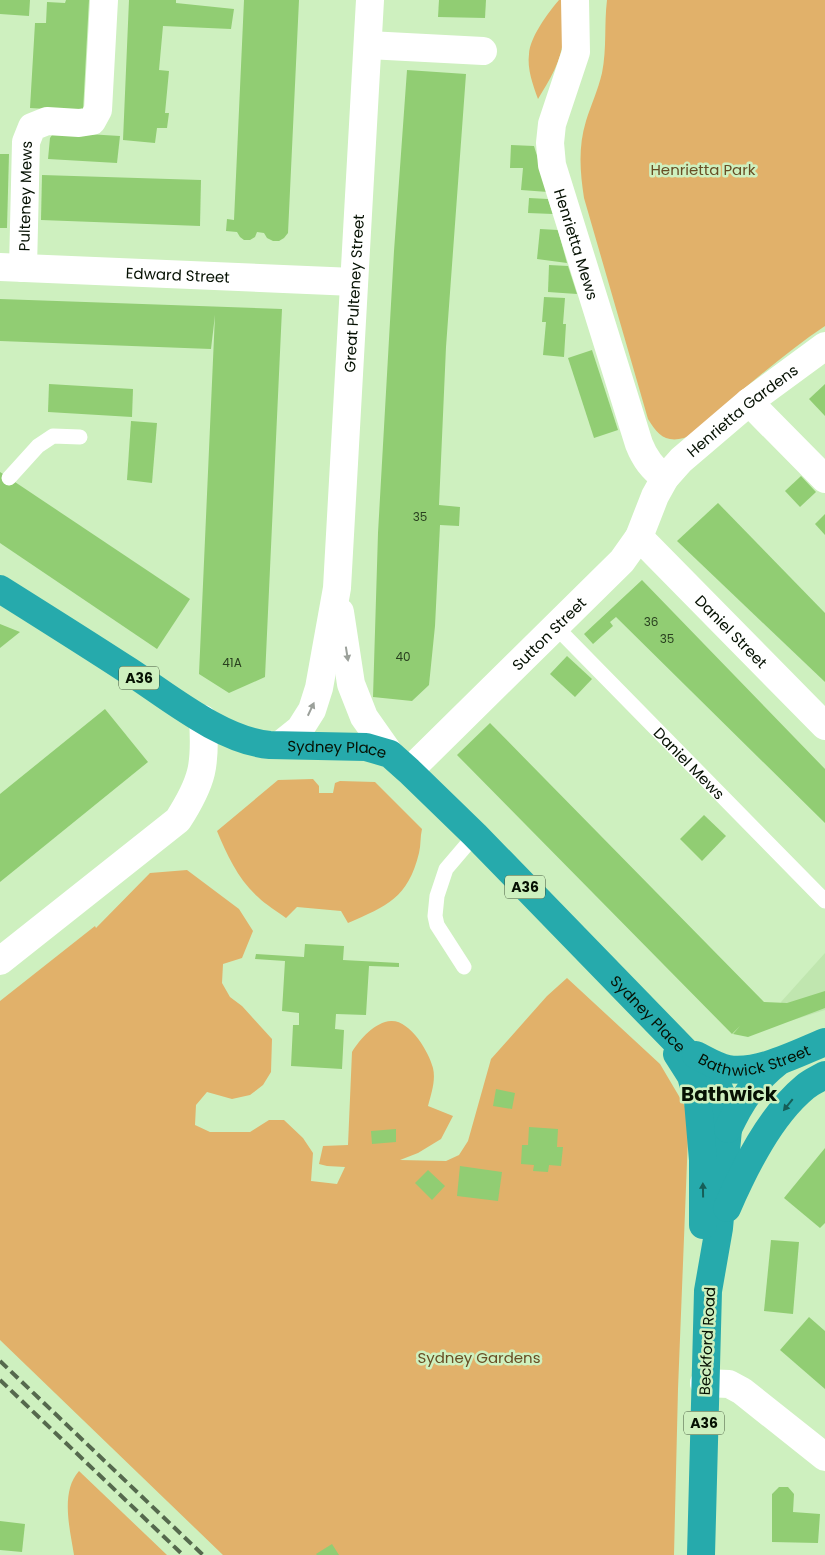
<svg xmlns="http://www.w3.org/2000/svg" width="825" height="1555" font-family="Poppins,sans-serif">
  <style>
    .built { fill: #c0e6af }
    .green { fill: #e1b16a }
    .building { fill: #91cd73 }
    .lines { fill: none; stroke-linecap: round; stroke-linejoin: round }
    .lane { stroke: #fff; stroke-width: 15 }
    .street { stroke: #fff; stroke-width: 28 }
    .highway { stroke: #26aaac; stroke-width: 28 }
    .rail { stroke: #55694d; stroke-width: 4; stroke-dasharray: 10 5; stroke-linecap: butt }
    .oneway { fill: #9ba09a }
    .oneway2 { fill: #165e58 }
    .labels { text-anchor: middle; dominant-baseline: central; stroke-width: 5; stroke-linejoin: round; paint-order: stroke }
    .number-label { font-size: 12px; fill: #29401f }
    .shield { fill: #cef0bf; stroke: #42543b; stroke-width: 1 }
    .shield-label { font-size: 14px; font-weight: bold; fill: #061103 }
    .park-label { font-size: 15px; fill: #674d24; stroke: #cef0bf }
    .street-label { font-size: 15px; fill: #061103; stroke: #cef0bf }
    .district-label { font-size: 20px; font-weight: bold; fill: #061103; stroke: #cef0bf }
  </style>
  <rect width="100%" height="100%" fill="#cef0bf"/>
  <polygon class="built" points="825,953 825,1010 790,1021 781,1002"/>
  <g class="green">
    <path d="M559,0H562C563,13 564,26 563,39C562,60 549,81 538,99C533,85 527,69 529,54C530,37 548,13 559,0Z"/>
    <path d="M607,0H825V326C798,344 771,366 746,387C730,400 703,432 684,438C665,443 657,434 648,419L584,198C580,172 578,147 586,121C591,105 598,90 602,73C607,49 604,24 607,0Z"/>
    <path d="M313,779L319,786V793H333L335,783L340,781L375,782L422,829C420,837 421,845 419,853C408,898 387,906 348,923L341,911L297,907L286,918C277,911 266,905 258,897C238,879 227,855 217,831L278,780Z"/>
    <path d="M187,870L239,909L253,931L242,958L223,964L222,983L230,997L242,1006L272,1039L271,1072L263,1085L250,1095L232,1099L207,1092L196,1105L195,1125L210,1132H250L269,1120H284L303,1138L313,1153L311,1181L337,1184L345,1167L327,1166L319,1164L323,1146L348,1145L352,1052C360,1039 375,1022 391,1021C410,1020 429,1052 433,1068C436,1081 431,1094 428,1106L453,1116L441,1139L418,1153L400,1160L446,1161L459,1155L468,1141L491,1059L547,996L567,978L660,1064L686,1108L688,1137L678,1389L674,1555H223L0,1340V1001L95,926L96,928L150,873Z"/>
    <path d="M79,1471L167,1555H74C70,1529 60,1492 79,1471Z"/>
  </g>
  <g class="building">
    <polygon points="0,0 30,0 29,16 0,14"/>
    <polygon points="66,0 89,0 83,111 30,108 35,23 46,23 47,2 65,3"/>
    <polygon points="129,0 176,0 176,3 234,9 231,29 163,26 159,70 169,71 165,113 169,113 167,128 157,128 155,143 123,140"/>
    <polygon points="244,0 299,0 288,233 284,238 279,241 273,241 267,238 264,233 257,232 255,237 250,240 244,240 240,237 237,232 226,231 227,219 234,220"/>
    <polygon points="439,0 486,0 485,18 438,17"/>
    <polygon points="407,70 466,74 446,347 439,505 460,507 459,526 440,525 435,626 429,685 412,701 373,697 378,533 394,251"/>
    <polygon points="54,132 120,136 117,163 48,159 50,138"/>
    <polygon points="511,145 534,146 548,192 521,190 523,168 510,168"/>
    <polygon points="0,154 9,154 7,228 0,228"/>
    <polygon points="42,175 201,180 200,226 41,220"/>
    <polygon points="529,198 548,199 553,214 528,213"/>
    <polygon points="540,229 558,230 567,263 537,259"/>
    <polygon points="549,265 568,266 577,294 548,292"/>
    <polygon points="544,297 565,298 563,324 566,324 564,357 543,355 546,322 542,322"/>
    <polygon points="0,299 282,309 265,677 229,693 199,674 215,315 211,349 0,341"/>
    <polygon points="592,350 618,430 594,438 568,358"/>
    <polygon points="49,384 133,389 132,417 48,412"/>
    <polygon points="825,384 825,416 809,399"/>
    <polygon points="131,421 157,423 152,483 127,480"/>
    <polygon points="0,472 190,599 157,649 0,543"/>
    <polygon points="801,476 816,492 800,507 785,491"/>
    <polygon points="718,503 825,613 825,682 677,541"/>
    <polygon points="825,514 825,535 815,524"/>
    <polygon points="642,580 825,769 825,823 616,617 610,622 613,626 593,644 584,634"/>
    <polygon points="0,624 20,632 0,648"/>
    <polygon points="567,656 592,679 575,697 550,674"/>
    <polygon points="105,709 148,762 0,882 0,794"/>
    <polygon points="490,723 764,1002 787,1003 825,991 825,1008 748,1037 733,1034 740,1026 732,1034 457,755"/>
    <polygon points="704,815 726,836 702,861 680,839"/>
    <polygon points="305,944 344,946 343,960 399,963 399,967 369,966 366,1015 336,1014 335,1029 344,1030 342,1069 291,1066 293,1025 299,1025 299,1013 282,1011 285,961 255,959 256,954 304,957"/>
    <polygon points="496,1089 515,1093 512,1109 493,1106"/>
    <polygon points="529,1127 558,1129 557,1147 563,1147 561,1166 549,1165 548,1172 533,1171 534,1165 521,1164 522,1145 528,1145"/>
    <polygon points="396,1129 396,1142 372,1144 371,1131"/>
    <polygon points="825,1148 825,1223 820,1228 784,1198"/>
    <polygon points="460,1166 502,1172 498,1201 457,1196"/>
    <polygon points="428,1170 445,1186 432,1200 415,1183"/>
    <polygon points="771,1240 799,1242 793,1314 764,1311"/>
    <polygon points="809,1317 825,1331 825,1389 780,1350"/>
    <polygon points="779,1487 788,1487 794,1494 793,1512 820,1514 818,1543 772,1542 772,1494"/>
    <polygon points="0,1521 25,1524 22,1552 0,1550"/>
    <polygon points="332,1544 339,1555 317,1555 316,1554"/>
  </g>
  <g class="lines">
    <g class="lane">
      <polyline points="9,478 38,446 53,436 80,437"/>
      <path id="s1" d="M555,626L825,901"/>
      <polyline points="464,967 437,925 435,916 437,896 446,869 475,835"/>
    </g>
    <g class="street">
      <path id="s2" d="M575,0L576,52L552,124L550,143L552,165L639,444C645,459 652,468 665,478"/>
      <polyline points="368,45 483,51"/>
      <path id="s3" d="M0,267L354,282"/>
      <path id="s4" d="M23,268L26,142L32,127L47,121L79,123L92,121L98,110L104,0"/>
      <polyline points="749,402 825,479"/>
      <path id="s5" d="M639,537L825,726"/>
      <polyline points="340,612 351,684 364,717 390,754"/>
      <path id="s6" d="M280,745L300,729L312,710L319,688L337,588L370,0"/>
      <path id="s7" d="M409,771L622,561L639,537L655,496L665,478L681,460L749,402L825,346"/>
      <path d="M0,961L178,820C203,781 206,765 203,719"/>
      <polyline points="704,1383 729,1384 742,1391 825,1457"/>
    </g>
    <g class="highway">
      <path id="s8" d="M0,589C43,616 86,643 129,671C169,697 222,741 270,745L366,747L390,754L409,771L475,835L717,1084L724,1101L728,1129L719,1228L708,1291L701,1555"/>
      <polyline points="677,1054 691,1076 698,1101 703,1160 703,1225"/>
      <path id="s9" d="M696,1055C706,1060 717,1067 728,1069C758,1074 798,1053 825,1042"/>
      <path d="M728,1129C740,1103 754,1081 777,1063"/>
      <path d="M727,1208C745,1167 770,1116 805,1087C811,1082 818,1079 825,1075"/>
    </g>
    <g class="rail">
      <polyline points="0,1361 203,1555"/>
      <polyline points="0,1380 183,1555"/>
    </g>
  </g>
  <defs><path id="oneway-solid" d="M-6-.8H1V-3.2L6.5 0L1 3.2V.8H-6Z" transform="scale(1.25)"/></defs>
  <g class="oneway">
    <use href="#oneway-solid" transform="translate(347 654) rotate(81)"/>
    <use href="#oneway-solid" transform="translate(311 709) rotate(-65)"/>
  </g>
  <g class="oneway2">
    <use href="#oneway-solid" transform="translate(788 1105) rotate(129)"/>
    <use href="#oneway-solid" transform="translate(703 1190) rotate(-91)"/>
  </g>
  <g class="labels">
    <g class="number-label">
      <text x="420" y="516">35</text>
      <text x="651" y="621">36</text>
      <text x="667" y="638">35</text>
      <text x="403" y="656">40</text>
      <text x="232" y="662">41A</text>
    </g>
    <g class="shield">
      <rect x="119" y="666.5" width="40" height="23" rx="4"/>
      <rect x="505" y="875.5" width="40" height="23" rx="4"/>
      <rect x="684" y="1411.5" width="40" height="23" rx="4"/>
    </g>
    <g class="shield-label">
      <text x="139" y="678">A36</text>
      <text x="525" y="887">A36</text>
      <text x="704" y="1423">A36</text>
    </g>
    <g class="park-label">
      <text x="703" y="169">Henrietta Park</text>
      <text x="479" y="1357">Sydney Gardens</text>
    </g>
    <g class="street-label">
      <text stroke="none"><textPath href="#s4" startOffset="72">Pulteney Mews</textPath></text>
      <text stroke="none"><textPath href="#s2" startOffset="252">Henrietta Mews</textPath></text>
      <text stroke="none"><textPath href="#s3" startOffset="178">Edward Street</textPath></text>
      <text stroke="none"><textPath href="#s6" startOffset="468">Great Pulteney Street</textPath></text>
      <text stroke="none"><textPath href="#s7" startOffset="496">Henrietta Gardens</textPath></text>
      <text stroke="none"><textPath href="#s5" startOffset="132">Daniel Street</textPath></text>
      <text stroke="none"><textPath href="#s7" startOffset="196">Sutton Street</textPath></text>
      <text stroke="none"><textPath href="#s8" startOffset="381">Sydney Place</textPath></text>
      <text stroke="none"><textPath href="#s1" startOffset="192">Daniel Mews</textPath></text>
      <text stroke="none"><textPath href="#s8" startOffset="801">Sydney Place</textPath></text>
      <text stroke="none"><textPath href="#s9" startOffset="62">Bathwick Street</textPath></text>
      <text transform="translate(707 1341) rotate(-87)">Beckford Road</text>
    </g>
    <g class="district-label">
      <text x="729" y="1094">Bathwick</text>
    </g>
  </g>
</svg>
